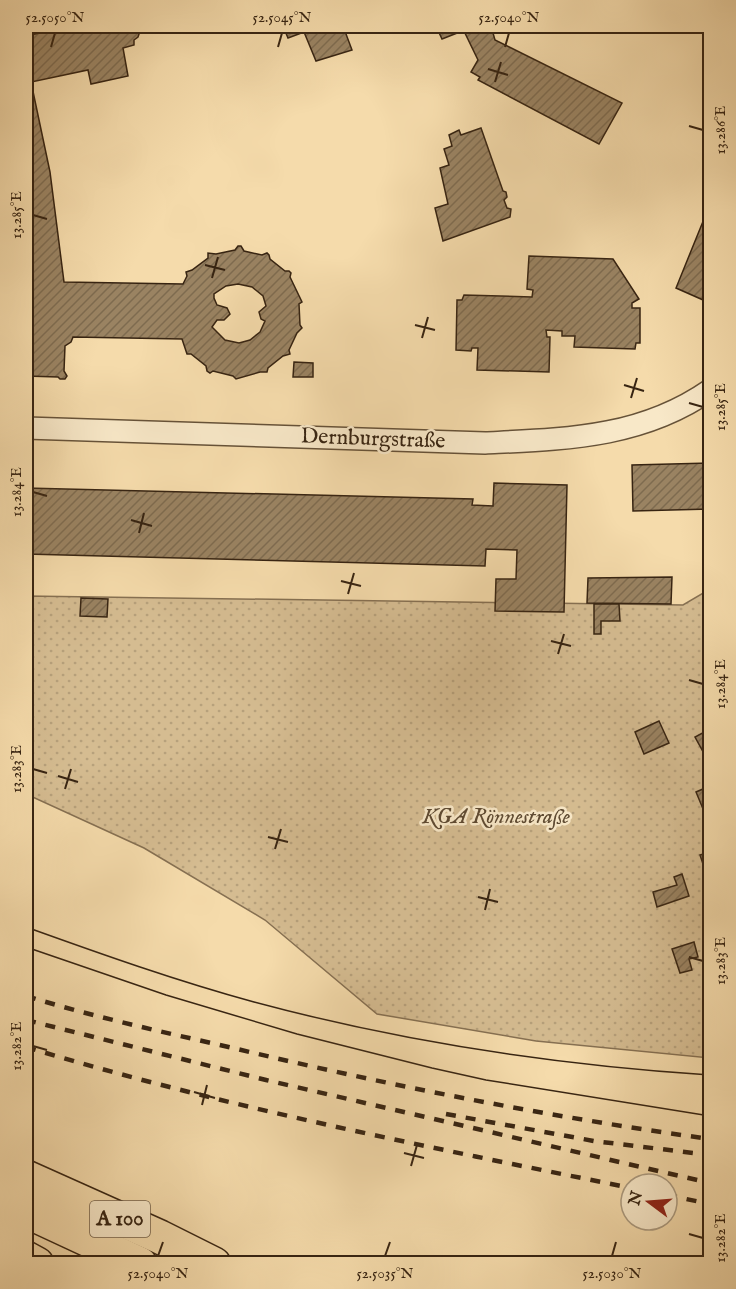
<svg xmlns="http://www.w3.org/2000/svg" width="736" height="1289" font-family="'IM FELL English',serif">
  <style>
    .park { fill: url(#park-dots); stroke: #867052; stroke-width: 1.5 }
    .building { fill: url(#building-hatch); stroke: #372412; stroke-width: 1.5; fill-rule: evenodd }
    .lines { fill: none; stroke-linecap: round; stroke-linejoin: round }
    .minor-casing { stroke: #665238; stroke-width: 24 }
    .motorway-casing { stroke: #372412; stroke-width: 36 }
    .minor { stroke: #f8e8c8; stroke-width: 21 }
    .motorway { stroke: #f5dbab; stroke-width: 33 }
    .tram { stroke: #372412; stroke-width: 1.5 }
    .rail { stroke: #372412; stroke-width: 4.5; stroke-dasharray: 10 10; stroke-linecap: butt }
    .ticks { fill: none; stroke: #372412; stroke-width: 2 }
    .labels { text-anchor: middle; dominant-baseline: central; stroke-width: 5; stroke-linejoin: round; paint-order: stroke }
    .shield { fill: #f8e8c8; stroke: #715f49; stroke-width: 1.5 }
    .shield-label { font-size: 21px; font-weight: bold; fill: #372412 }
    .street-label { font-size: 22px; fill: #372412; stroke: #f8e8c8 }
    .park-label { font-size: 22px; font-style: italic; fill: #5e4a32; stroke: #f8e8c8 }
    .neatline { fill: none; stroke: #372412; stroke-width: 2 }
    .ticks-label { font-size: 15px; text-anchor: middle; fill: #372412 }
  </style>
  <defs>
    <pattern id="park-dots" width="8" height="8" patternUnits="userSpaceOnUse" patternTransform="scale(1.5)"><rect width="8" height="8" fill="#d5bc91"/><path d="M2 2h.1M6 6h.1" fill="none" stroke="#b7a17c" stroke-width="1.8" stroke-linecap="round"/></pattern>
    <pattern id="building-hatch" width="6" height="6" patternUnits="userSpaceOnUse" patternTransform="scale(1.5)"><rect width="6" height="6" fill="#9a8362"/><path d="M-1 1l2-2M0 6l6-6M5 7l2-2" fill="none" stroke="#7e6b4f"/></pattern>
  </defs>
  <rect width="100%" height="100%" fill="#f5dbab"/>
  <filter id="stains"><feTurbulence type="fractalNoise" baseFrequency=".00333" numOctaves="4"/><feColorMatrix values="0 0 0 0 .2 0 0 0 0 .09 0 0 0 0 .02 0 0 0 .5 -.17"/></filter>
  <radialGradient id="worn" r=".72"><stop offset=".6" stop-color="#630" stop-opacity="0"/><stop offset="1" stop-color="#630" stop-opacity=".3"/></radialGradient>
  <polygon class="park" points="710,589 710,1058 536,1041 377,1014 265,920 144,848 26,794 26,596 683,605"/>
  <g class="building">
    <path d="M53,26H138L140,31L138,37L134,40V45L123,48L128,76L91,84L88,70L31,82L50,172L64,282L183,284L187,276L186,272L192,270L208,258V253L216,254L235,250L238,246H241L244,251L262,255L267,253L269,255L270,259L285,271H289L291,273L290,277L302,302L299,304L300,325L302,328L297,333L289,350L290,354L283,356L268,368L267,372H260L236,379L233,376L213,371L210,373L207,371L206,366L191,354H187L182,339L73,337L71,342L65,346L64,371L67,376L65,379H60L58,377L26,376V36L40,33L39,29ZM238,284L252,287L263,296L266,306L259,312L261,319L265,321L260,332L250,340L239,343L225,340L212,327L217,320H224L230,314L227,308L217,305L214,298V294L226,286Z"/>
    <polygon points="283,26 343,26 352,50 316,61 304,32 288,38"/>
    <polygon points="436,26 475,26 442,39"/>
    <polygon points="475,26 491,26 495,40 622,103 599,144 478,80 480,77 471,72 478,60 463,29"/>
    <polygon points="481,128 503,191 506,192 507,197 504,200 507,208 511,209 510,217 443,241 435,208 448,204 440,168 449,165 444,149 452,146 449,135 459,130 461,135"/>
    <polygon points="704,219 710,222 710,303 676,288"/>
    <polygon points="529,256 613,259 639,299 632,303 632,308 640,308 640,343 636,343 635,349 574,347 575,336 562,336 562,331 546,330 547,337 550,337 549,372 477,370 478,348 472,348 471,351 456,350 457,300 462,300 464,295 532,297 533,290 527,289"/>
    <polygon points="294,362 313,363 313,377 293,377"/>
    <polygon points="710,463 710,509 633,511 632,465"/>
    <polygon points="494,483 567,485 564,612 495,611 496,579 516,579 517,550 486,549 485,566 26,554 26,488 473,499 472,505 493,506"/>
    <polygon points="672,577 671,604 587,603 588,578"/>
    <polygon points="81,598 108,599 107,617 80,616"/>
    <polygon points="594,604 619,604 620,621 601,621 601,634 594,634"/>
    <polygon points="659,721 669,743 644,754 635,732"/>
    <polygon points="710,729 710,757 707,759 695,737"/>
    <polygon points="710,786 710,815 706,816 696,792"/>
    <polygon points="710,852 710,871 706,873 700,855"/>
    <polygon points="682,874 689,896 657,907 653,892 677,885 674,877"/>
    <polygon points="694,942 698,957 689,959 692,970 680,973 672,949"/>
  </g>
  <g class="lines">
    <g class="minor-casing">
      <path id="minor" d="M26,428L485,443C566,439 641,438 710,390"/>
    </g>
    <g class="motorway-casing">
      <g id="motorway">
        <polyline points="26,1177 160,1237 214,1264"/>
        <polyline points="26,1211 140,1264"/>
        <polyline points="26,1258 37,1264"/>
      </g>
    </g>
    <use href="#minor" class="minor"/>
    <use href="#motorway" class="motorway"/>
    <g class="tram">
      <path d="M26,927C101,954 177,981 254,1002C403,1042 557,1065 710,1075"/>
      <polyline points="26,947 166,995 297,1034 432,1068 486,1080 710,1116"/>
    </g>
    <g class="rail">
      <path d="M26,996C94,1017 163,1032 233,1048C391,1086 550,1117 710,1139"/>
      <polyline points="26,1020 266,1080 710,1183"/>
      <path d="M26,1047C224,1107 428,1147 631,1188"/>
      <polyline points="446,1114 594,1141 710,1155"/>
      <polyline points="667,1195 710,1204"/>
    </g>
  </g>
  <path class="ticks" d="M51,47L55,33M278,47L282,33M505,47L509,33M488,69L508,75M495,82L501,62M689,126L703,130M33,215L47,219M205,265L225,270M212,278L218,257M415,325L435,330M422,338L428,317M624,385L644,391M631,398L637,378M689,403L703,407M33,492L47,496M131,520L152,526M139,533L144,513M341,581L361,586M348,594L354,573M551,641L571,646M558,654L564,634M689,680L703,684M33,769L47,773M58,776L78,782M65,789L71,769M268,837L288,842M275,849L281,829M478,897L498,902M485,910L490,889M689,957L703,961M33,1046L47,1050M194,1092L215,1098M202,1105L207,1085M404,1153L424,1158M411,1166L417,1145M689,1234L703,1238M158,1256L163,1242M385,1256L390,1242M612,1256L616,1242"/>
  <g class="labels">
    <rect class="shield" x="90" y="1201" width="60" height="36" rx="4.5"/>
    <g class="shield-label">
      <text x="120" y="1219">A 100</text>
    </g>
    <g class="street-label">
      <text transform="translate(373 439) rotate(2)">Dernburgstraße</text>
    </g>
    <g class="park-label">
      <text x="496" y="817">KGA Rönnestraße</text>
    </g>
  </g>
  <rect width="736" height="1289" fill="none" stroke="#f5dbab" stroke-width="66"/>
  <g transform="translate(649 1202) rotate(286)"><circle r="28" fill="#f8e8c8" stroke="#ab9a7f" stroke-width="1.5"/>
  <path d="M0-4.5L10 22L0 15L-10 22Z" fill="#8f2418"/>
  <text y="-9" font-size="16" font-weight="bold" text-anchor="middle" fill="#372412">N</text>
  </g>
  <rect x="33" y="33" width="670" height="1223" class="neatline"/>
  <g class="ticks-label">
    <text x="55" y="22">52.5050°N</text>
    <text x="282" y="22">52.5045°N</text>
    <text x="509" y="22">52.5040°N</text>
    <text transform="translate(720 130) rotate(-90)" y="5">13.286°E</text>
    <text transform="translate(16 215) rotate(-90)" y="5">13.285°E</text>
    <text transform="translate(720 407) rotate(-90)" y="5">13.285°E</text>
    <text transform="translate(16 492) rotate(-90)" y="5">13.284°E</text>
    <text transform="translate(720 684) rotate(-90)" y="5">13.284°E</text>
    <text transform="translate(16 769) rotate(-90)" y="5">13.283°E</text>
    <text transform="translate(720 961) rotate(-90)" y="5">13.283°E</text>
    <text transform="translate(16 1046) rotate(-90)" y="5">13.282°E</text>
    <text transform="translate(720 1238) rotate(-90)" y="5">13.282°E</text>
    <text x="158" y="1278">52.5040°N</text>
    <text x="385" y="1278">52.5035°N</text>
    <text x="612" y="1278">52.5030°N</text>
  </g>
  <rect width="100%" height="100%" filter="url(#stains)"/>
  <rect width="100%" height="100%" fill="url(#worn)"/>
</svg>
